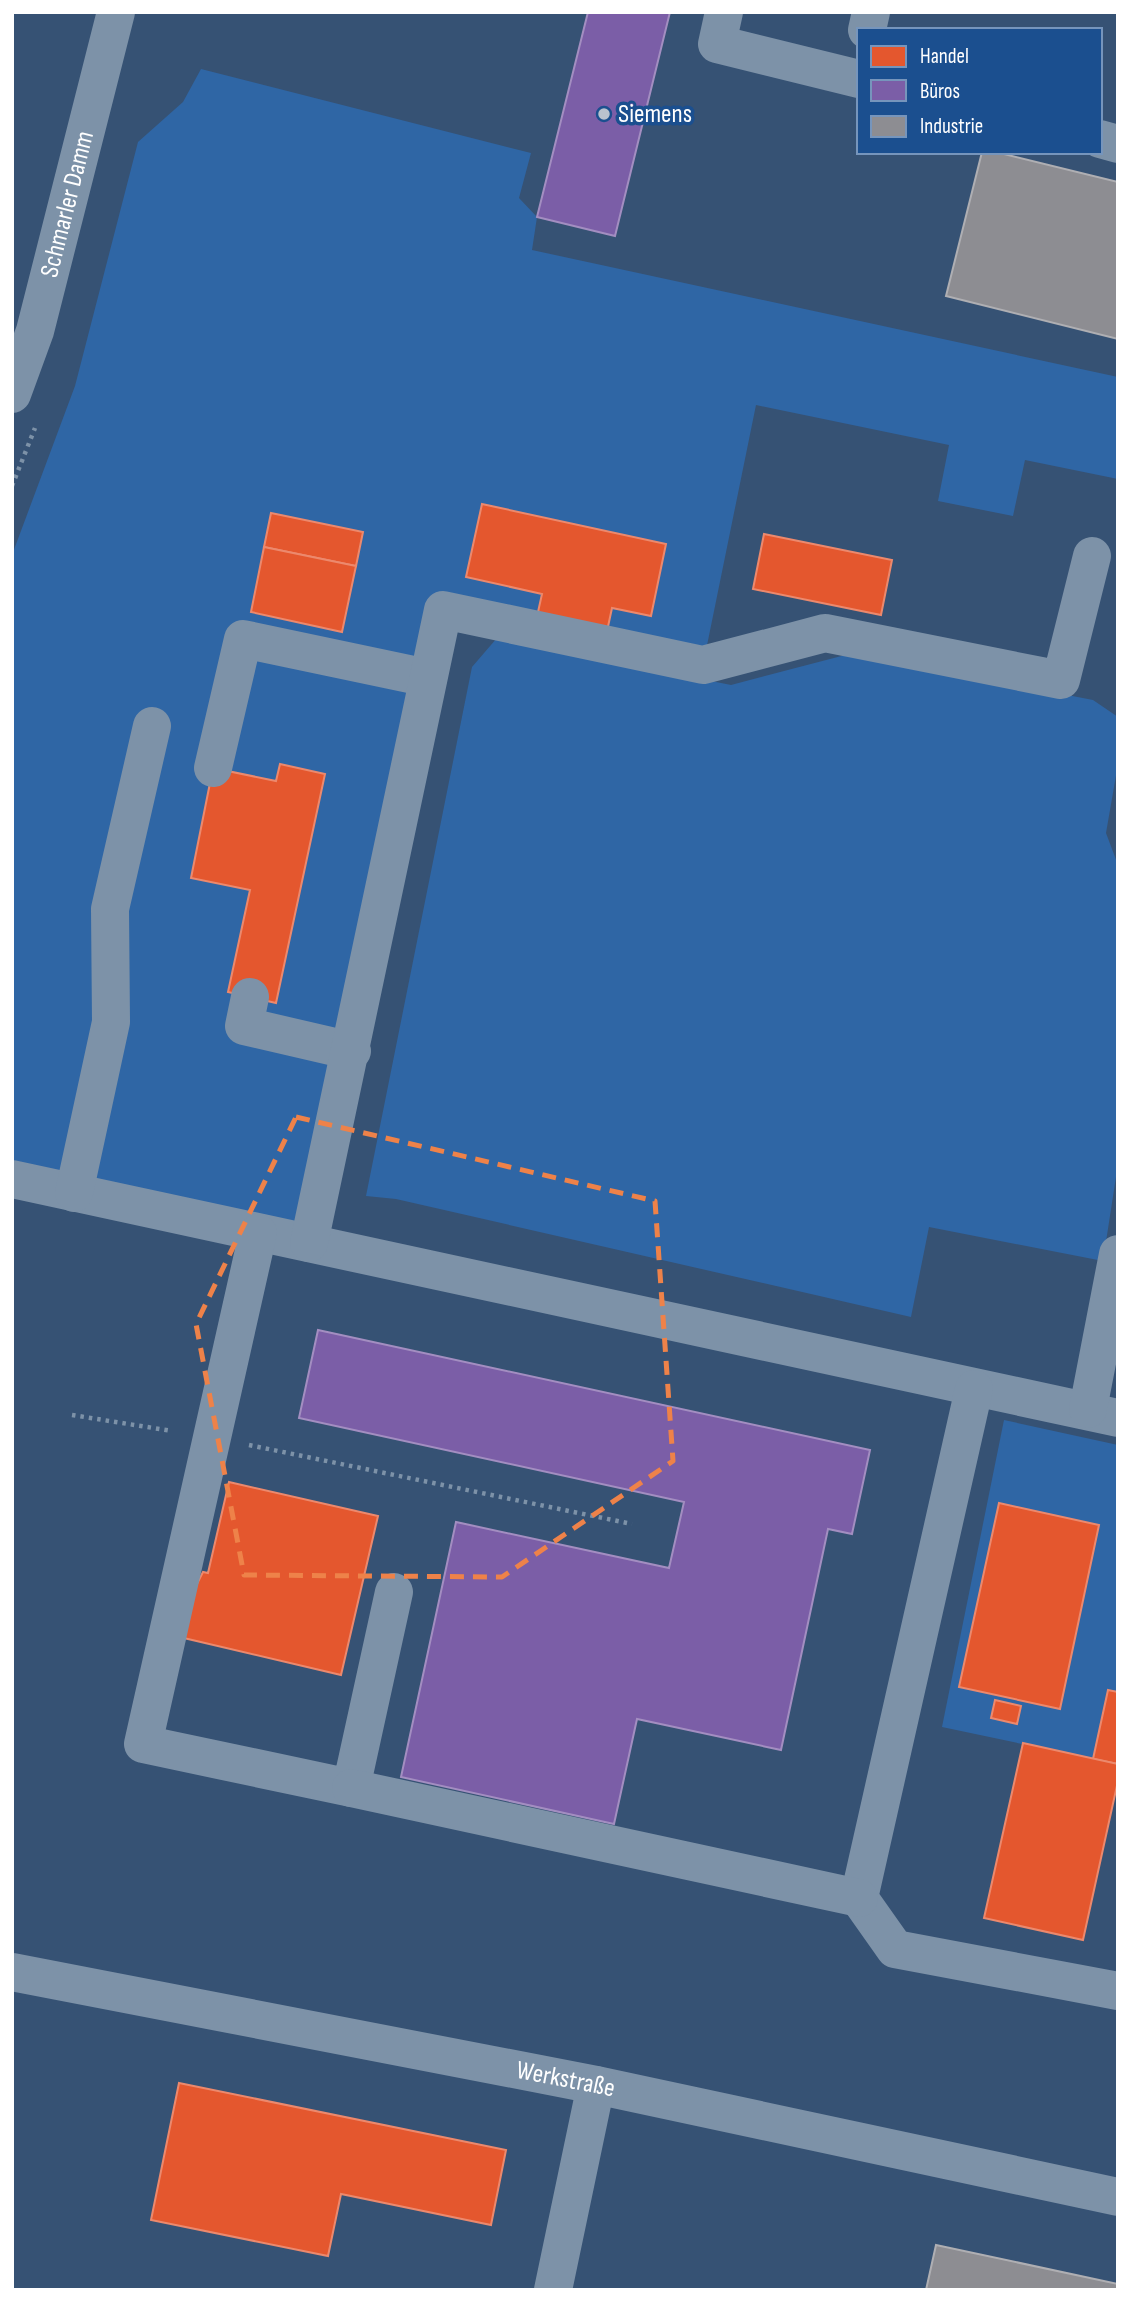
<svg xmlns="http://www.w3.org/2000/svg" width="1130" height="2302" font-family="'Sofia Sans Condensed',sans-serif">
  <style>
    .green { fill: #2f66a5 }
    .shops { fill: #e4572e; stroke: #ec896d; stroke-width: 2 }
    .offices { fill: #7b5ea7; stroke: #a38ec1; stroke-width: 2 }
    .industry { fill: #8d8d92; stroke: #afafb3; stroke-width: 2 }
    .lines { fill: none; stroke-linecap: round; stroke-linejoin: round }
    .path { stroke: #7d92a8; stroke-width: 4.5; stroke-dasharray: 3.5 5; stroke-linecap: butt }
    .minor { stroke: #7d92a8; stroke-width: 38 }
    .marked { fill: none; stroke: #ee8249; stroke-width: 5; stroke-dasharray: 14 9; stroke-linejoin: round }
    .poi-dot { fill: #b9c2ce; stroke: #1b4f8f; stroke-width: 2.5 }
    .labels { text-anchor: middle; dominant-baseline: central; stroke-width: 7; stroke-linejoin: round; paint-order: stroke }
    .poi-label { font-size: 26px; fill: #fff; stroke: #1b4f8f; text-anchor: start }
    .street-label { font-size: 26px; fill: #fff; stroke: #1b4f8f }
  </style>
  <rect width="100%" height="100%" fill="#365274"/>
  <g class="green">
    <polygon points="201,69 531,153 519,198 537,217 532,250 1118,377 1118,479 1025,460 1013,516 938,501 949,445 756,405 703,665 443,611 309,1243 12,1179 12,555 75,386 138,142 183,102"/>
    <polygon points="497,638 731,685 853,653 1093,700 1118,717 1118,764 1106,833 1118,865 1118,1164 1103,1261 929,1227 911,1317 396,1199 366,1196 472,667"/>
    <polygon points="1004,1420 1118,1445 1118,1692 1093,1759 942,1727"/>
  </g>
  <g class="shops">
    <polygon points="482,504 666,544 651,616 612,608 606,636 536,621 542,594 466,577"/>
    <polygon points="271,513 363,532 356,566 264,547"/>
    <polygon points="764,534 892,560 881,615 753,589"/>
    <polygon points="264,547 356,566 342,632 251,612"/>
    <polygon points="280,764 325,774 276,1003 228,992 250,890 191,878 213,768 276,781"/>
    <polygon points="229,1482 378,1516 341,1675 171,1635 203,1572 208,1573"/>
    <polygon points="999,1503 1099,1525 1060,1709 959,1687"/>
    <polygon points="1108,1690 1118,1692 1118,1764 1093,1759"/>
    <polygon points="995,1700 1021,1706 1017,1724 991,1718"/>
    <polygon points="1023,1743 1118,1764 1118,1781 1083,1940 984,1918"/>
    <polygon points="179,2083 506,2150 491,2225 341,2194 328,2256 151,2220"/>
  </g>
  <g class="offices">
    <polygon points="588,12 670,12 615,236 537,217"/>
    <polygon points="318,1330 870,1450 852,1534 828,1529 781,1750 637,1719 614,1824 401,1777 456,1522 669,1568 684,1502 299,1418"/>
  </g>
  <g class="industry">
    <polygon points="982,152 996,152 1118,182 1118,339 946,296"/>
    <polygon points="936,2245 1118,2284 1118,2290 926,2290"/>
  </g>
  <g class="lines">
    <g class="path">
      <polyline points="12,486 35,428"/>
      <polyline points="72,1415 172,1431"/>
      <polyline points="249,1445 632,1524"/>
    </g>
    <g class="minor">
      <polyline points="724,12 717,44 859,79"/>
      <polyline points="867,30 871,12"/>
      <polyline points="1100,139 1118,144"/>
      <path id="s1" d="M12,394L35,331L116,12"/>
      <polyline points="213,768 243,639 428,678"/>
      <polyline points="250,997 244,1026 352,1051"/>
      <polyline points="12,1179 1118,1418"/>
      <polyline points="74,1193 111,1022 110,909 152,726"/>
      <polyline points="258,1233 143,1744 351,1788 394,1592"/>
      <polyline points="309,1243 443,610 703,665 825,633 1061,680 1092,556"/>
      <polyline points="974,1389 859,1898 895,1949 1118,1991"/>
      <polyline points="1088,1409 1118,1254"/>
      <polyline points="351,1788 859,1898"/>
      <path id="s2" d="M12,1972L596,2085L1118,2197"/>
      <polyline points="553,2290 596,2085"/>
    </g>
  </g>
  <path class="marked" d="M296,1117L655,1201L673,1461L502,1577L244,1575L196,1324Z"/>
  <circle class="poi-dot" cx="604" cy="114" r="7"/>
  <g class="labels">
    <g class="poi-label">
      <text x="618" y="114">Siemens</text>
    </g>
    <g class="street-label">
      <text stroke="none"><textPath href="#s1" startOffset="198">Schmarler Damm</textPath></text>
      <text stroke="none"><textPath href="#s2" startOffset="564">Werkstraße</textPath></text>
    </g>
  </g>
  <rect width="1130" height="2302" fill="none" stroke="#ffffff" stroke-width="28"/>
  <rect x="857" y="28" width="245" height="126" fill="#1b4f8f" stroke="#7695bc" stroke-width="2"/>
  <rect x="871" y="46" width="35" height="21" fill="#e4572e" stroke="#7695bc" stroke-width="2"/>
  <text x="920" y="63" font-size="21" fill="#ffffff">Handel</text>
  <rect x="871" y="80" width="35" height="21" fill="#7b5ea7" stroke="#7695bc" stroke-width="2"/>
  <text x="920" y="98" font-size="21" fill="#ffffff">Büros</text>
  <rect x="871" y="116" width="35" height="21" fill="#8d8d92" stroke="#7695bc" stroke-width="2"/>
  <text x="920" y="133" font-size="21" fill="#ffffff">Industrie</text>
</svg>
